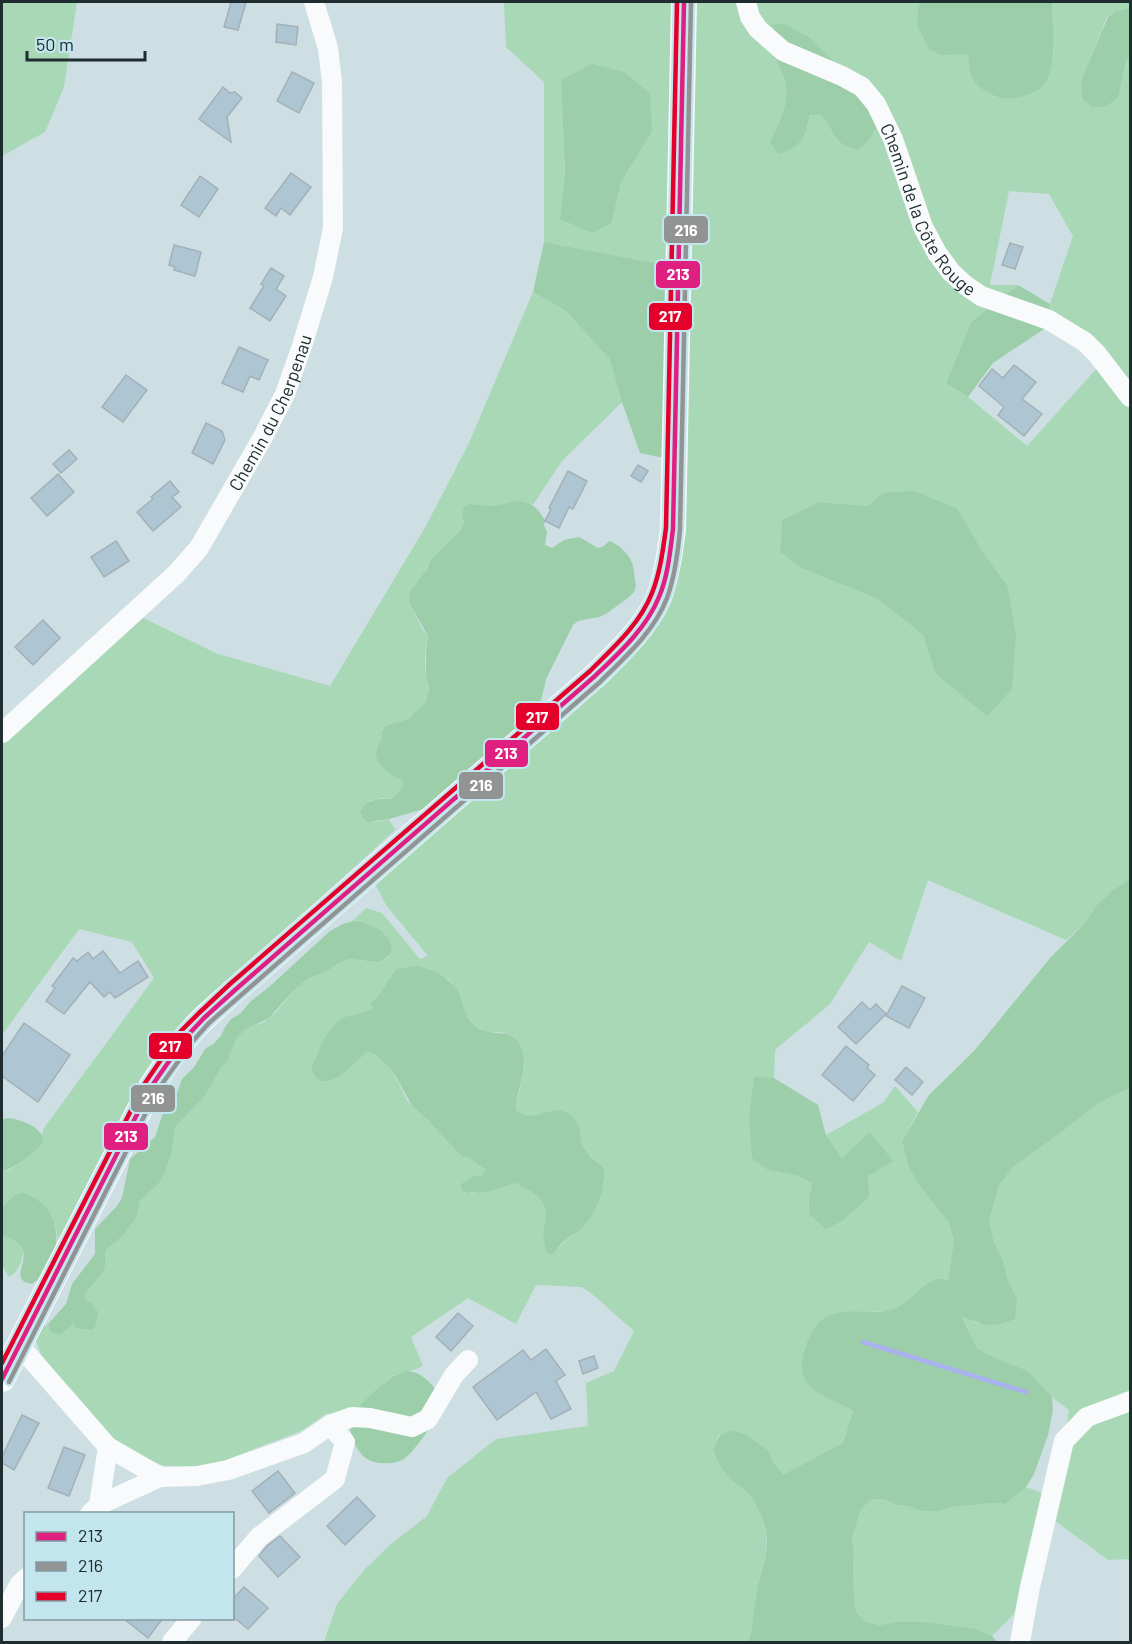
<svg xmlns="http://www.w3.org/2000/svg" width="1132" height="1644" font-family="Barlow,sans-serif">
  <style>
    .green { fill: #a8d8b6; fill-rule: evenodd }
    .forest { fill: #9cceaa }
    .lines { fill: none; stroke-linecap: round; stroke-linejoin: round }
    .stream { stroke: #a9b2ef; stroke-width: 4.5 }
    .building { fill: #aec5d4; stroke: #a4b0b6; stroke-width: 1.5 }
    .minor { stroke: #f8fafb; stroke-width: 20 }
    .major { stroke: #f8fafb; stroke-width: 26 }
    .bus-1-casing { stroke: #c3e5ed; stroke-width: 9 }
    .bus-2-casing { stroke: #c3e5ed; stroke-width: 9 }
    .bus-3-casing { stroke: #c3e5ed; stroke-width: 9 }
    .bus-1 { stroke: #e02080; stroke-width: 4.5 }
    .bus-2 { stroke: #929494; stroke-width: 4.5 }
    .bus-3 { stroke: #e4002b; stroke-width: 4.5 }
    .labels { text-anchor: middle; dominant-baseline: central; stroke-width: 4.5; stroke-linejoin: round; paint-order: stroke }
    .street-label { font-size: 18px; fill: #202d30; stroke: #c3e5ed }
    .line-badge { stroke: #c3e5ed; stroke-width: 2 }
    .badge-label { font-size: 16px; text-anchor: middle; font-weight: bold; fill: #fff }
  </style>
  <rect width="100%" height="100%" fill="#cddfe3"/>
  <g class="green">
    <polygon points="2,2 77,2 64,87 45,132 2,156"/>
    <path d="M504,2H677L666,265L544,242V82L506,47ZM561,80L652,132L621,182L612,222L560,219L565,172Z"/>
    <path d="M696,2H920L918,10L968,54C971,80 974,82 995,97L1046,82L1054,55L1052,2H1130V8L1116,11L1107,17L1083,75L1081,85L1082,99L1092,107L1126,60L1130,57V879L1113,890L1096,906L1086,922L1066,940L928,880L901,961L869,942L830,1004L775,1050L774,1078H754L768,1170L798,1176L812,1183L809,1199L842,1158L826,1135L884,1102L895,1086L918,1112L902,1141L909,1168L919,1185L948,1220L954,1240L948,1280L939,1279L925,1286L902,1306L888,1311L843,1313L826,1397L853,1411L843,1443L783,1476L774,1463L768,1450L745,1434L732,1430L719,1435L713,1449C719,1467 724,1474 739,1486C742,1489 747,1492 750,1495C754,1499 756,1506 759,1511C775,1546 761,1563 756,1597C753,1611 753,1630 748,1642H324L337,1604L365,1569L391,1544L427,1516L447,1478L496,1439L588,1426L586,1383L614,1371L634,1331L592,1294L582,1287L536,1285L516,1324L468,1298L411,1337L423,1366C412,1372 402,1371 392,1377C379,1385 370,1400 359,1411L326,1414L301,1431L210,1466L181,1467L162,1465L142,1457L114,1439L91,1417L41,1354L36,1341V1332L48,1324V1327H69L73,1324L76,1328L92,1330L84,1299L85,1294L103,1272L105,1267V1253L108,1248L124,1235L137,1216L140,1201L160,1182L165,1173L172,1152L175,1127L205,1096L222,1066L227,1062L237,1037L248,1028L264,1022L277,1011L294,990L309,978L326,972L337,964L350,959L376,962L386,959L390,955L392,950L390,941L381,930L363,922L353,921L366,908L382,913L420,959L428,956L386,905L374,882L622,662L664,617L683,535ZM774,28L809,37L819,48L858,150C835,147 834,133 822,114L810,115L808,127L770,142C779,124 792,97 784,77C780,66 770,54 770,42C770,38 773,32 774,28ZM1009,191L1049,194L1073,236L1050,304L1047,327L1083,346L1098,367L1027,446L968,397L946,383L971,322L1018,285H990ZM819,502L868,506L982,551L1007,585L935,673L923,635L878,599L803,569L780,552L782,520ZM418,966L425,968L450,980L461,998L465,1013L473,1025L487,1032H502C508,1038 518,1045 522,1053C530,1065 516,1094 516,1109L521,1114L527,1116L576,1119L583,1146L587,1153L598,1162L604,1182L598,1202L572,1236L566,1239L558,1249L546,1251C545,1245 543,1238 543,1232C543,1227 546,1222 546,1217C547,1198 529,1190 515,1183L502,1187L470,1194L485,1170C480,1167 475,1162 470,1159C465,1156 459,1155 455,1150C445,1140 437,1128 427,1119C420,1112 412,1108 407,1100C398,1082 389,1058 367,1052L361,1056L311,1069C318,1052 327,1025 346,1017C355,1013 365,1014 373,1008L372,1004L385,988L392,975Z"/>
    <path d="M533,292L566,311L611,359L622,402L562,461L533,505C518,499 504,505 489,506C483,506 476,504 470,504L462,515L464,522L461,530L430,560L411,606L423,630L428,636C425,648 424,662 426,674C427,683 431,693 426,702C423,707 416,712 412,715C403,723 391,722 382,730L383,768L403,781L402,788L391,799L383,798L369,801L375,822L389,819L395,830L236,975L58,1242L56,1228L50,1214L15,1195L2,1207V1172L10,1170L44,1141L42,1134L44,1128L154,978L132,942L79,929L2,1035V738L143,618L218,654L330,686L426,526L469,443Z"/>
    <polygon points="1130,1088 1130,1559 1108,1560 1054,1520 1069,1410 1052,1397 1028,1371 989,1355 977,1348 962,1316 979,1324 1017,1299 1008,1280 1003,1260 994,1242 989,1221 999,1185 1014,1166 1063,1131 1093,1107 1112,1096"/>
    <path d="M2,1235C16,1239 27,1245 21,1262C18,1270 16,1272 9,1277L2,1265Z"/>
    <polygon points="1026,1487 1042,1493 1014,1614 992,1636 976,1629 910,1623 896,1622 881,1625 865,1621 856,1612 854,1597 853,1567 854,1553 852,1538 861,1510 870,1500 884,1499 896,1505 908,1506 922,1511 939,1511 951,1507 992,1503 1005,1504"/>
  </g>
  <g class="forest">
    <path d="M920,2H1052C1052,28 1058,54 1047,80C1040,95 1012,101 997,97C991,95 978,87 974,81C969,74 969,62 968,54L942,55L930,50L917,26L918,10Z"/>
    <polygon points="1130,8 1130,57 1126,60 1118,98 1105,107 1092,107 1082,99 1081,85 1083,75 1108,17 1116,11"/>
    <path d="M784,24L809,37L840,68L875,113L876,127L870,139L858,150C835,147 834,132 822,115H810C806,137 800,148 778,154L770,142C779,124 792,98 784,77C776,56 765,53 774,28L770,25Z"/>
    <polygon points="592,64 624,72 650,94 652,132 621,182 612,222 593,233 560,219 565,172 561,80"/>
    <polygon points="544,242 666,265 664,458 640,453 622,402 610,359 566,311 533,292"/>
    <polygon points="1018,285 1050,304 1047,327 993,363 968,397 946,383 971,322"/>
    <polygon points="915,491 957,509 982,551 1007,585 1016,635 1012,689 987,716 935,673 923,635 878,599 803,569 780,552 782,520 819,502 868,506 883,493"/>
    <path d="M518,501C532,502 539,509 545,521L544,525L547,532L545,545L552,548L564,540L579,537L598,548L604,546L609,541C619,544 631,556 633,566C635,573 634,579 636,586L634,592L629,597L606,614L599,617L578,621L573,625L546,679C544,693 539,699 541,714L424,809L389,819L368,822L363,818L360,812C366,800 378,798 391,799L402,788L403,781C392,775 372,764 377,749C380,739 383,744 382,731L387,725L402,721L410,717L426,702L429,689L426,675V651L428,636L411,606L409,599L410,592L427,569L430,560L461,530L464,522L462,515L464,507L470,504L492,506Z"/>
    <path d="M1130,879V1088L1112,1096L1093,1107L1063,1131L1014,1166L999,1185L989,1221L994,1242L1003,1260L1008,1280L1017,1299L1015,1319C989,1329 986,1325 962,1317L977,1348L989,1355L1028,1371L1052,1397L1053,1410L1048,1435L1034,1474L1026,1487L1005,1504L992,1503L951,1507L939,1511H922L908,1506L896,1505L884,1499L870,1500L861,1510L852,1538L854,1553L853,1567L854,1597L856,1612L865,1621L880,1625L896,1622H925L976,1629L992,1636L997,1642H748C753,1630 753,1610 756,1597C761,1563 776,1546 759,1511C756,1506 754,1499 750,1495C747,1492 742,1489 739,1486C724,1474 719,1467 713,1449L720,1435L732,1430L745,1434L768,1450L774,1463L783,1475L843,1443L853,1411C820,1393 790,1388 807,1343C811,1332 819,1319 830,1315C850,1307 874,1316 894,1309C910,1303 925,1280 939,1279C942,1278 945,1280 948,1280L954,1240L948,1221L919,1185L909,1168L902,1141L929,1095L974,1051L1051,957L1086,922L1096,906L1113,890Z"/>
    <polygon points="353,921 363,922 381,930 390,941 392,950 390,955 381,961 376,962 350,959 337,964 326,972 309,978 294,990 269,1018 248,1028 237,1037 227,1062 222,1066 205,1096 175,1127 172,1152 165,1173 160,1182 140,1201 137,1216 124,1235 108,1248 105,1253 105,1267 103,1272 85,1294 85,1299 92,1304 98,1312 95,1327 92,1330 76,1328 73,1324 60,1335 50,1331 48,1324 66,1304 72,1284 95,1254 95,1229 117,1206 122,1198 130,1159 155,1137 165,1107 177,1098 177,1093 182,1079 194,1067 205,1049 213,1044 221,1036 225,1027 231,1019 240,1014 250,1002 269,987 330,931 343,924"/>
    <path d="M418,966C435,970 455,980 461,998C464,1008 466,1019 475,1026C491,1039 514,1025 522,1050C529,1071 516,1089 516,1109C534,1127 550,1102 569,1114C584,1122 577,1139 586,1151C590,1158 598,1162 603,1167C607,1186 597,1212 584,1226C579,1232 571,1235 565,1240C560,1244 557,1250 552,1255L546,1252C545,1245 543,1238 543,1232C543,1227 546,1222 546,1217C547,1198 529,1190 515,1183C500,1188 477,1196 462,1191L461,1184L474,1176H481L485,1170L469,1158L462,1156L456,1151L428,1120L412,1106L395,1075L386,1064L374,1054L367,1052C353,1063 324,1100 311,1069C319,1051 326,1026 345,1017C355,1013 364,1014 373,1008L371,1004C383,993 387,980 397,969Z"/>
    <polygon points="754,1077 774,1078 818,1105 826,1135 842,1158 870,1132 893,1161 868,1176 869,1197 842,1221 826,1229 809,1214 809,1199 812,1183 798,1176 768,1170 752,1158 749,1118"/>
    <path d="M9,1118C23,1120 41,1127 44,1141C38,1151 12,1169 2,1172V1119Z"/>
    <path d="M23,1193C66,1206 66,1261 32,1284C0,1278 49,1250 2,1235V1207L15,1195Z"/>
    <path d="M406,1371C418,1371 428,1379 435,1389C434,1399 433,1423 428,1430C424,1437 410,1455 404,1459C397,1463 390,1464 382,1463C360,1463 353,1443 349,1424L359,1411L361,1404L377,1389L392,1377Z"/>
  </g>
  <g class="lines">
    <polyline class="stream" points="863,1342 1026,1392"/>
  </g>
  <g class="building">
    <polygon points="231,2 246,2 238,30 224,27"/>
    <polygon points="277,24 298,27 296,45 276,42"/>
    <polygon points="292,72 314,83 299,113 277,101"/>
    <polygon points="223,87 230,93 235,92 242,98 227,117 231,142 199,119"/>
    <polygon points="291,173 311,187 290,215 281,208 276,216 265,208"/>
    <polygon points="200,176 218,189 199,217 181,205"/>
    <polygon points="1010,243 1023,247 1015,269 1002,265"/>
    <polygon points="174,245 201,252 195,276 174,270 175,267 169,265"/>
    <polygon points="271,268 284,276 276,289 286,296 270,321 250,308 264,286 261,284"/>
    <polygon points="239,347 268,360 259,380 250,376 243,392 222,383"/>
    <polygon points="1014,365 1036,382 1022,399 1042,414 1024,436 998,415 1004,407 979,386 992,369 1003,378"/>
    <polygon points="126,375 147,390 123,422 102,407"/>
    <polygon points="206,423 222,431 225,440 213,464 192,453"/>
    <polygon points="69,450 77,459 61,473 53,464"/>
    <polygon points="638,465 648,471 641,482 631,476"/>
    <polygon points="568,471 587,481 573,509 569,507 559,528 545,521 551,509 549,508"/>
    <polygon points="58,474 74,492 47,516 31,498"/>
    <polygon points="170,481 179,492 172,497 181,507 153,531 137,512 153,499 151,497"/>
    <polygon points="116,541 129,561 104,577 91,557"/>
    <polygon points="43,620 60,638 33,665 15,647"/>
    <polygon points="103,951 120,973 138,961 148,977 115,998 110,992 104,997 90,982 64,1014 46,1001 55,988 52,986 73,958 77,961 88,952 93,959"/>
    <polygon points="902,986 925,998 909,1028 886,1016"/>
    <polygon points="862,1002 870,1010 876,1004 886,1014 856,1044 838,1027"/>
    <polygon points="24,1023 70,1055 38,1102 2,1076 2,1056"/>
    <polygon points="846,1046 869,1065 867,1068 875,1075 853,1101 822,1075"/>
    <polygon points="906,1067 923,1082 912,1095 895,1080"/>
    <polygon points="458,1313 473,1326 451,1351 436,1337"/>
    <polygon points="546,1349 565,1375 556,1381 571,1409 551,1419 536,1392 497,1420 473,1387 523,1350 531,1360"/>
    <polygon points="594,1356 598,1368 583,1374 579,1361"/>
    <polygon points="22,1415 39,1423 14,1470 2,1463 2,1457"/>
    <polygon points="64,1447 85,1455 69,1496 48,1488"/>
    <polygon points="278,1471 295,1493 269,1513 252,1491"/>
    <polygon points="357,1497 375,1516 345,1545 327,1526"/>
    <polygon points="280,1536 300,1557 278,1577 259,1556 267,1546"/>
    <polygon points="244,1587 268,1608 248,1629 232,1616 232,1600"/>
    <polygon points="123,1618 163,1618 148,1638"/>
  </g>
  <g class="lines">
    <g class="minor">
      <path id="s1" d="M746,2L750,17L758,29L783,51L842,76L862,87L876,104L893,139L923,227L937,253L951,272L965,285L981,296L1049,320L1085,342L1097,354L1130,397"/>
      <path id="s2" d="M2,733L176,574L199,548L263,437L285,394L302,346L323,277L333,228L332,83L328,48L314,2"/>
      <polyline points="19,1345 108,1447 160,1477 197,1476 228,1470 304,1443 330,1425 352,1417 370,1418 412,1427 428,1419 454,1375 468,1360"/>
      <polyline points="99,1505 160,1477"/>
      <polyline points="90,1514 99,1505 108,1447"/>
      <polyline points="232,1569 259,1537 335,1479 345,1442 330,1425"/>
      <polyline points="2,1618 19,1585 26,1578"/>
      <polyline points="172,1642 192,1618"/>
      <polyline points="1020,1642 1030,1587 1064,1441 1087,1417 1130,1401"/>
    </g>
    <path class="major" d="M2,1379L151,1087C166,1064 180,1042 200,1022C211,1011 223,1001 235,990L595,676C618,653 646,628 659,597C667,575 670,552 673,529L684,2"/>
    <g class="bus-1-casing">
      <path id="bus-1" d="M2,1379L151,1087L186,1037L204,1018L235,990L595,676C619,653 646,629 659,597C668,576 670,552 673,529L684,2"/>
    </g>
    <g class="bus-2-casing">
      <path id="bus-2" d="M9,1382L157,1091L192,1042L209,1023L240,996L600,682C625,657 654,632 667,598C675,576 678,552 680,529L691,2"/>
    </g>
    <g class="bus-3-casing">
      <path id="bus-3" d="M2,1363L145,1083L180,1032L199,1013L230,984L590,671C613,648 640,624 652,593C660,573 663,550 666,528L677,2"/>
    </g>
    <use href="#bus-1" class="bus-1"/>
    <use href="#bus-2" class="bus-2"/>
    <use href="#bus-3" class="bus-3"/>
  </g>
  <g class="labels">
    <g class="street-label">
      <text stroke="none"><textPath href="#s1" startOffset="291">Chemin de la Côte Rouge</textPath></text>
      <text stroke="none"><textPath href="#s2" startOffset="424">Chemin du Cherpenau</textPath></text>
    </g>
  </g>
  <g class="line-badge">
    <rect x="663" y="215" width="46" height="29" rx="6" fill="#929494"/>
    <rect x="655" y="260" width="46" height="29" rx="6" fill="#e02080"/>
    <rect x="648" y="302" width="45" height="29" rx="6" fill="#e4002b"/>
    <rect x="515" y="702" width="45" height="29" rx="6" fill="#e4002b"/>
    <rect x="484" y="739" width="45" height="29" rx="6" fill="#e02080"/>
    <rect x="458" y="771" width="46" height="29" rx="6" fill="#929494"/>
    <rect x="148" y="1032" width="45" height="28" rx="6" fill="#e4002b"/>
    <rect x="130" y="1084" width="46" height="29" rx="6" fill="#929494"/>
    <rect x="103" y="1122" width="46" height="29" rx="6" fill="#e02080"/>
  </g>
  <g class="badge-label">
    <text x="686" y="236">216</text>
    <text x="678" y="280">213</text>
    <text x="670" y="322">217</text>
    <text x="537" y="723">217</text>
    <text x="506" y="759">213</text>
    <text x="481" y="791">216</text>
    <text x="170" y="1052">217</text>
    <text x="153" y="1104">216</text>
    <text x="126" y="1142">213</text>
  </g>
  <rect width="1132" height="1644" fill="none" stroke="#202d30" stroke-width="6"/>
  <rect x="24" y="1512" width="210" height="108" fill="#c3e5ed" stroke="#829ba1" stroke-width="1.5"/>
  <rect x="36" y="1532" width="30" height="9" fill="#e02080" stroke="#829ba1" stroke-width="1.5"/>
  <text x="78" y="1542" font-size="18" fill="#202d30">213</text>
  <rect x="36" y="1562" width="30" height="9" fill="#929494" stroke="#829ba1" stroke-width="1.5"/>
  <text x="78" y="1572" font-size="18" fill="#202d30">216</text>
  <rect x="36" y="1592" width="30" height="9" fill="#e4002b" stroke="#829ba1" stroke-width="1.5"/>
  <text x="78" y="1602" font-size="18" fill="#202d30">217</text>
  <path d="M27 51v9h118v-9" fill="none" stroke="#202d30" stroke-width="3"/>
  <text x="36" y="51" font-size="18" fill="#202d30" stroke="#c3e5ed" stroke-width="4.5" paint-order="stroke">50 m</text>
</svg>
